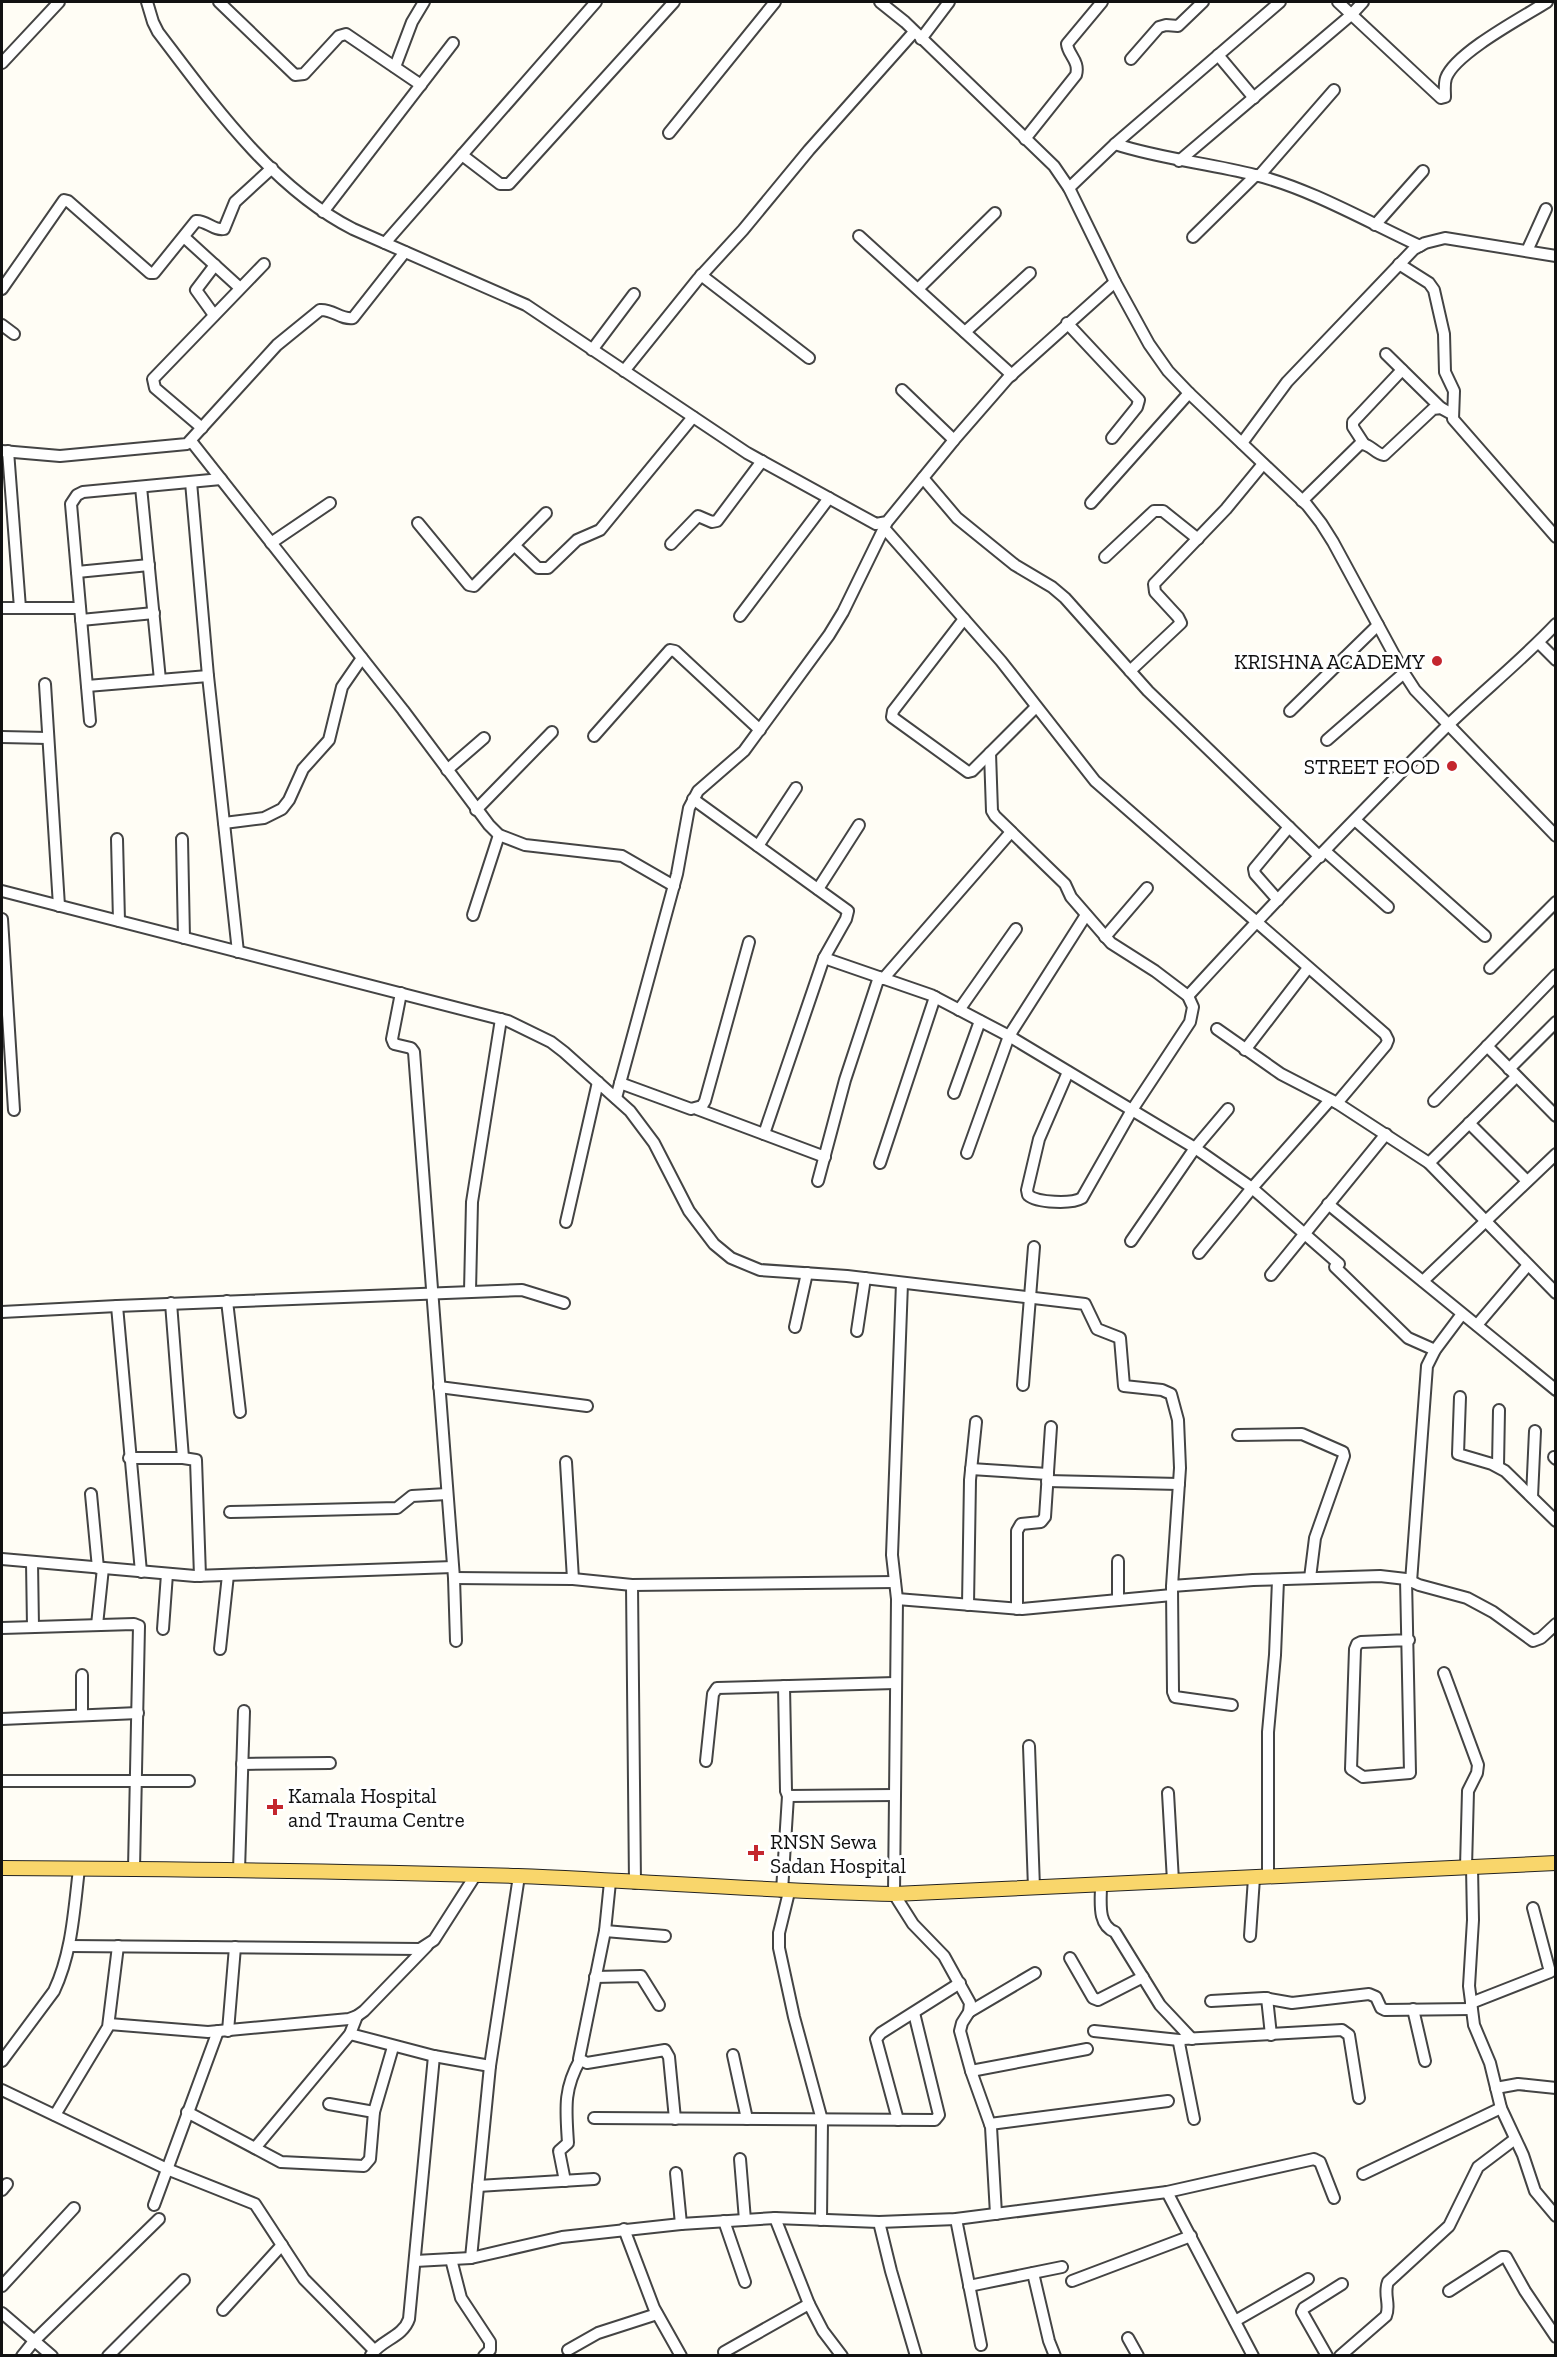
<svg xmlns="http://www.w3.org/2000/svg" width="1557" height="2357" font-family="'Zilla Slab',serif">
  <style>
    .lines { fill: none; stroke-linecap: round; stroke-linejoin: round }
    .minor-casing { stroke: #444; stroke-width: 14 }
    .major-casing { stroke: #222; stroke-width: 16 }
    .minor { stroke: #fff; stroke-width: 10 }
    .major { stroke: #f9d66b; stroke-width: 14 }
    .poi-dot { fill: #c4262e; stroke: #fff; stroke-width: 2 }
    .labels { text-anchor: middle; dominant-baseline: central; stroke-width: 6; stroke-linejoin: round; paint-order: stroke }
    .poi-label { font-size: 21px; fill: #111; stroke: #fff; text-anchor: end }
  </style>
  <rect width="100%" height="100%" fill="#fffdf5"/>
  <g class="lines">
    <g class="minor-casing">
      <g id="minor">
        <path d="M147,2L153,22L158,32C212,103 272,188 353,229L526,305L747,453L876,524L887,522L954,440L1008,378L1115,282"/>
        <polyline points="219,2 295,75 304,74 339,36 346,34 421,85"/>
        <polyline points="880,2 905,22 1054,166 1069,188 1115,282 1149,344 1168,371 1189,393 1307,505 1321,523 1333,542 1404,673 1415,690 1556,836"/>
        <path d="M1338,2L1441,98L1445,97C1445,91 1444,84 1446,78C1455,53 1523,17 1547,2"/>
        <polyline points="921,39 949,2"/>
        <polyline points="1218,55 1254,98"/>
        <polyline points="1131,59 1159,27 1166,25 1178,26 1203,2"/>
        <polyline points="2,63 59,2"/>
        <polyline points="395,67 412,22 424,2"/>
        <polyline points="669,133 775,2"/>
        <path d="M1025,139L1076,75C1080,61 1068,55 1067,44L1102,2"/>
        <path d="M1115,144C1161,159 1208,163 1255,175C1309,188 1368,222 1420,246"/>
        <polyline points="462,155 500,184 509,184 674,2"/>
        <polyline points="1179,161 1351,15 1363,2"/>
        <polyline points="1259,176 1334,90"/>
        <polyline points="1069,188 1115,144 1280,2"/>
        <polyline points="323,212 453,43"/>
        <polyline points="1375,225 1423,171"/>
        <polyline points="859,236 1012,375"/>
        <polyline points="184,237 240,288"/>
        <polyline points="1193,237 1256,175"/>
        <polyline points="385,243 596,2"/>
        <polyline points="1527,251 1546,209"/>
        <polyline points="1399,264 1429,283 1434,290 1444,334 1445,372 1454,391 1453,419 1556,537"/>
        <polyline points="701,275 809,358"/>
        <path d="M2,289L64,200L68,201L150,273H154L196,221C206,220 214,231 224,229L235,202L272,168"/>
        <polyline points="918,289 995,213"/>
        <polyline points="214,315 196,290 215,265"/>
        <polyline points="1067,323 1139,400 1137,407 1112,438"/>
        <polyline points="2,325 14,334"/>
        <polyline points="965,332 1030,273"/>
        <polyline points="592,350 634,294"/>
        <polyline points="1386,354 1441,408"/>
        <polyline points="624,371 698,279 743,230 809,150 914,32"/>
        <polyline points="902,390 954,440"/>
        <polyline points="202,428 155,388 153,379 264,264"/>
        <polyline points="191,441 403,710 489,825 499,835 525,845 622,856 674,886"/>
        <polyline points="1242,443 1287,382 1414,249 1425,243 1445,238 1556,256"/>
        <polyline points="1364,444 1353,427 1353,422 1402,370"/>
        <path d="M2,451L60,456L187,444L277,345L320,310C333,309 341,320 353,318L405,252"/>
        <polyline points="8,451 20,608"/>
        <polyline points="923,478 957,518 1015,565 1052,587 1065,598 1148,691 1320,857"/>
        <polyline points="191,482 208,676 238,952"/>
        <polyline points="141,487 160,680"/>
        <path d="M1302,501L1360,444C1370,443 1375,454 1384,455L1433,409L1441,408L1452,414"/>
        <polyline points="1091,503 1189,393"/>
        <polyline points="418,523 469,585 474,586 546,513"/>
        <polyline points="884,528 1001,661 1095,781 1385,1034 1388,1040 1386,1045 1337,1103"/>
        <polyline points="271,543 330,503"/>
        <polyline points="671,544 698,516 712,522 717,521 762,461"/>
        <polyline points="515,546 538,568 548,568 577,540 600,530 693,417"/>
        <polyline points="1105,557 1154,511 1163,511 1198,539"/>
        <polyline points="77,572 149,565"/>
        <polyline points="2,608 80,608"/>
        <polyline points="740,616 829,498"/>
        <polyline points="964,619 893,711 892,717 968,772 972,771 1036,707"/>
        <polyline points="81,620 154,613"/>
        <polyline points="1539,643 1556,660"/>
        <polyline points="1130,671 1181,623 1178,617 1155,592 1154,584 1226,509 1263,464"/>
        <polyline points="45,684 59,906"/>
        <polyline points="87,686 208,676"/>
        <polyline points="1290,711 1378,625"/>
        <polyline points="90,721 71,504 77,495 83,492 221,479"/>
        <polyline points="594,736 670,650 675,651 760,730"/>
        <polyline points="2,737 48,738"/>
        <polyline points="1327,740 1404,673"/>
        <path d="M990,753L992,811L995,816L1065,884L1071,897L1111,943L1155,971L1188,996L1193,1007L1190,1022L1132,1110L1082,1198C1072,1204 1037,1203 1028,1195L1027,1190L1039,1139L1068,1072"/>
        <polyline points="447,770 484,738"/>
        <polyline points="693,799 848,911 846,919 824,958 764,1134"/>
        <polyline points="476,810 552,732"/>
        <polyline points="1355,820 1485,936"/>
        <polyline points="224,823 264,818 282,809 289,800 303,769 329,740 342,687 362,658"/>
        <polyline points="117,839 119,921"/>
        <polyline points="182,839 184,938"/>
        <polyline points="758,846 796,788"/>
        <polyline points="1325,851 1388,907"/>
        <polyline points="818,889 859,825"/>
        <polyline points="2,891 508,1021 551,1042 564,1052 630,1111 654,1143 689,1211 714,1244 731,1258 760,1270 847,1276 1085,1304 1097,1329 1120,1338 1124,1386 1162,1390 1171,1394 1178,1420 1180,1468 1172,1586 1253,1580 1380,1576 1406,1579 1419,1585 1467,1598 1493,1612 1533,1641 1541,1638 1556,1624"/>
        <polyline points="1278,900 1255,874 1254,869 1289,827"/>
        <polyline points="473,915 499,835"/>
        <polyline points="2,919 14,1110"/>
        <polyline points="1105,937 1147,888"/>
        <polyline points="824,958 931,995 1009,1036 1195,1148 1252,1188 1339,1264"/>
        <polyline points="1490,968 1556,902"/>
        <polyline points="883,979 1011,832"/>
        <polyline points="401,993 392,1039 394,1044 411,1048 414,1052 454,1578 456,1641"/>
        <path d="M1188,996C1272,904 1358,815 1446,727C1482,692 1521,661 1556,624"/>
        <polyline points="959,1010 1016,929"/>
        <polyline points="1217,1029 1281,1074 1337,1103 1429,1163 1556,1293"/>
        <polyline points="1487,1046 1556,1116"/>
        <polyline points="1245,1050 1308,968"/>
        <polyline points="1509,1069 1556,1022"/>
        <polyline points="620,1083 691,1109 702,1106 705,1101 749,942"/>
        <polyline points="954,1093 980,1021"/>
        <polyline points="616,1098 677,874 689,808 698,791 744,751 829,635 843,612 886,524"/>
        <polyline points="1434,1101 1556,975"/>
        <polyline points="697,1109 825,1157"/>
        <polyline points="1469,1123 1527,1181"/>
        <polyline points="967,1153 1009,1036 1086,915"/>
        <polyline points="880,1163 935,997"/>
        <polyline points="1429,1163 1516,1077"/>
        <polyline points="818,1181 845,1080 879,977"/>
        <polyline points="1328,1204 1556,1390"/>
        <polyline points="566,1222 598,1082"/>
        <polyline points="1131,1241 1195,1148 1228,1109"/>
        <polyline points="1199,1253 1252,1188 1330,1100"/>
        <polyline points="1335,1267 1408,1338 1435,1350"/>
        <polyline points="1271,1275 1386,1134"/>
        <polyline points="1423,1281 1556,1154"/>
        <polyline points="902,1283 892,1555 897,1599 894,1894 913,1924 944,1956 970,2003 969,2012 962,2023 960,2031 971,2071 991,2127 996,2214"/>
        <polyline points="470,1291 472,1202 501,1019"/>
        <polyline points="227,1301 240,1412"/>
        <polyline points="171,1303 183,1458"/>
        <polyline points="117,1306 141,1572"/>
        <polyline points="2,1312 117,1306 522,1290 564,1303"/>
        <polyline points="1477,1325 1528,1265"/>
        <polyline points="795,1327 807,1273"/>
        <polyline points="857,1331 865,1278"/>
        <polyline points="1023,1385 1034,1247"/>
        <polyline points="439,1387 587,1406"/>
        <polyline points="1460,1397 1458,1454 1492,1464 1505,1471 1556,1521"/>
        <polyline points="1238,1435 1302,1434 1343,1452 1344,1456 1315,1538 1310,1578"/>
        <polyline points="1554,1457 1556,1459"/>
        <polyline points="129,1458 183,1458 196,1460 200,1576"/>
        <polyline points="566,1462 573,1579"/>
        <polyline points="1498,1466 1499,1410"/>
        <polyline points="971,1469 1048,1474"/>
        <polyline points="1047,1481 1179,1484"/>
        <polyline points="91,1494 98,1568"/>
        <polyline points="1532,1497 1535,1431"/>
        <polyline points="230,1512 397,1508 412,1496 447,1494"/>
        <polyline points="2,1559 195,1576 453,1567"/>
        <polyline points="32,1562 33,1627"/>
        <polyline points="454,1578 573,1579 632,1585 895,1582"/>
        <polyline points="1406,1579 1410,1773 1363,1777 1351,1769 1355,1649 1357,1644 1361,1642 1409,1640"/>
        <polyline points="1411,1582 1427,1366 1435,1350 1462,1314"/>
        <polyline points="632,1585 635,1883"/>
        <polyline points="1172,1588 1173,1692 1175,1697 1232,1705"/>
        <polyline points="897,1599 1022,1609 1172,1595"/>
        <polyline points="1118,1600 1118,1561"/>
        <polyline points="968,1605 970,1480 976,1422"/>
        <polyline points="1017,1609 1017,1531 1021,1524 1041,1522 1045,1517 1051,1427"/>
        <polyline points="97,1625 103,1568"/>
        <polyline points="2,1628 134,1624 139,1626 134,1869"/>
        <polyline points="163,1629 167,1574"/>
        <polyline points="220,1649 228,1575"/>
        <polyline points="1444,1673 1478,1765 1477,1773 1468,1791 1466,1867"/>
        <polyline points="784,1686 786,1791 788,1796 894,1795"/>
        <polyline points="82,1715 82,1675"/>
        <polyline points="2,1719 138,1713"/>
        <polyline points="1029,1746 1034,1888"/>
        <polyline points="706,1761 713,1694 717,1688 895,1683"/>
        <polyline points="242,1764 330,1763"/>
        <polyline points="2,1781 189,1781"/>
        <polyline points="1168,1793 1173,1881"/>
        <polyline points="1472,1867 1473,1920 1469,1986 1474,2025 1490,2063 1501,2108 1523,2155 1535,2191 1556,2216"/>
        <polyline points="239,1871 244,1711"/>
        <polyline points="1268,1877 1268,1732 1275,1655 1278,1580"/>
        <polyline points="610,1882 605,1931 579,2059 587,2063 665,2050 669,2057 675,2119"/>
        <path d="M1101,1885C1101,1902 1097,1925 1115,1932L1160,2005L1192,2039"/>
        <polyline points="782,1891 788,1796"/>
        <polyline points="789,1892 779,1933 779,1948 794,2017 822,2120 821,2220"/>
        <polyline points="605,1931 665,1936"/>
        <polyline points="1250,1936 1254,1878"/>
        <polyline points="69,1946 420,1949 434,1940 475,1876"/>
        <polyline points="1070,1958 1093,1998 1098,2000 1143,1977"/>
        <polyline points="595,1977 641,1976 659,2005"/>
        <polyline points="1267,1998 1271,2035"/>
        <polyline points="1211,2001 1264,1998 1292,2003 1369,1994 1376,1997 1381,2008 1385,2010 1471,2009"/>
        <polyline points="1471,2003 1550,1972 1533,1908"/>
        <polyline points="1413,2009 1425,2061"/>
        <polyline points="969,2012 1035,1973"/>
        <polyline points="109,2024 208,2032 349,2019 357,2016 364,2011 427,1946"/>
        <polyline points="228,2031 235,1947"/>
        <polyline points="1094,2031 1179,2040"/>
        <polyline points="350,2034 434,2056 490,2066"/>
        <polyline points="733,2055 747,2119"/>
        <path d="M2,2061L54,1991C72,1953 74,1910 79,1869"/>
        <polyline points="971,2071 1087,2049"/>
        <polyline points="1496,2088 1518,2084 1556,2088"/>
        <polyline points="2,2090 167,2169 255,2204 304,2279 374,2350"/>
        <polyline points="329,2104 374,2112"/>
        <polyline points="187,2112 281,2162 364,2166 370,2159 374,2112 393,2047"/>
        <polyline points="55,2115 108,2027 118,1946"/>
        <polyline points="594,2118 935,2120 939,2115 914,2013"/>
        <polyline points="1194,2119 1179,2043 1183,2039 1342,2030 1349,2035 1359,2098"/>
        <polyline points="898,2120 876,2039 881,2033 960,1983"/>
        <polyline points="990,2124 1168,2101"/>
        <polyline points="255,2148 350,2034 357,2016"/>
        <polyline points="740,2159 745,2220"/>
        <polyline points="676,2173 681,2224"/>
        <polyline points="1363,2174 1501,2108"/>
        <path d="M565,2181L559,2151L568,2143C566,2110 563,2090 580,2060"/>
        <polyline points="478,2186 594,2179"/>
        <polyline points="2,2190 7,2184"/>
        <polyline points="1167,2192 1253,2356"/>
        <polyline points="154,2205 218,2031"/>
        <polyline points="775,2218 809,2304 823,2331 842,2356"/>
        <polyline points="956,2219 981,2345"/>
        <polyline points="724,2221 745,2282"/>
        <polyline points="879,2222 891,2271 916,2356"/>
        <polyline points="624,2229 654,2308 681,2356"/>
        <polyline points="471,2258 490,2066 519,1876"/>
        <polyline points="451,2259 461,2298 490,2342 490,2350 484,2356"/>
        <polyline points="415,2261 471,2258 562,2237 681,2224 775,2218 879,2222 956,2219 1167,2192 1314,2159 1320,2162 1334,2198"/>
        <polyline points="1033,2273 1049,2341 1055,2356"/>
        <polyline points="1072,2281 1191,2236"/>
        <polyline points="2,2286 74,2208"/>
        <polyline points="969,2286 1062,2267"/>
        <polyline points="1449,2291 1502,2257 1506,2257 1525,2291 1556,2337"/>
        <polyline points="223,2310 282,2245"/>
        <polyline points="2,2313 52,2356"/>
        <polyline points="1235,2321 1308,2279"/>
        <polyline points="1128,2338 1138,2356"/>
        <polyline points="568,2350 598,2333 657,2314"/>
        <polyline points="724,2352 809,2304"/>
        <path d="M371,2355C381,2340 403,2337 409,2319L434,2056"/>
        <polyline points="22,2356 34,2341 159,2219"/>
        <polyline points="108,2356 184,2280"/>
        <polyline points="1327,2356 1302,2312 1304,2308 1342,2284"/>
        <path d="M1340,2356L1386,2316C1391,2305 1383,2294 1388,2282L1449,2226L1478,2167L1515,2139"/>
      </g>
    </g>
    <g class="major-casing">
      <path id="major" d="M2,1868C174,1869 346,1871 518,1876C644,1881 769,1891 894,1894L1556,1863"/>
    </g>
    <use href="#minor" class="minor"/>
    <use href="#major" class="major"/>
  </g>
  <g class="poi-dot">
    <circle cx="1437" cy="661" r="6"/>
    <circle cx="1452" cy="766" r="6"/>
    <path d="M272 1798h6v6h6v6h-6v6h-6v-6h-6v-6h6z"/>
    <path d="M753 1844h6v6h6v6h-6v6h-6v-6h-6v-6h6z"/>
  </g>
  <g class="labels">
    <g class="poi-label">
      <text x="1425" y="661">KRISHNA ACADEMY</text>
      <text x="1440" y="766">STREET FOOD</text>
      <text x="288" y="1795" text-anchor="start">Kamala Hospital<tspan x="288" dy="24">and Trauma Centre</tspan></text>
      <text x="770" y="1841" text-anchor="start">RNSN Sewa<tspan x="770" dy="24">Sadan Hospital</tspan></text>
    </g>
  </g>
  <rect width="1557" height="2357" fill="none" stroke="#111111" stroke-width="6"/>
</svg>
